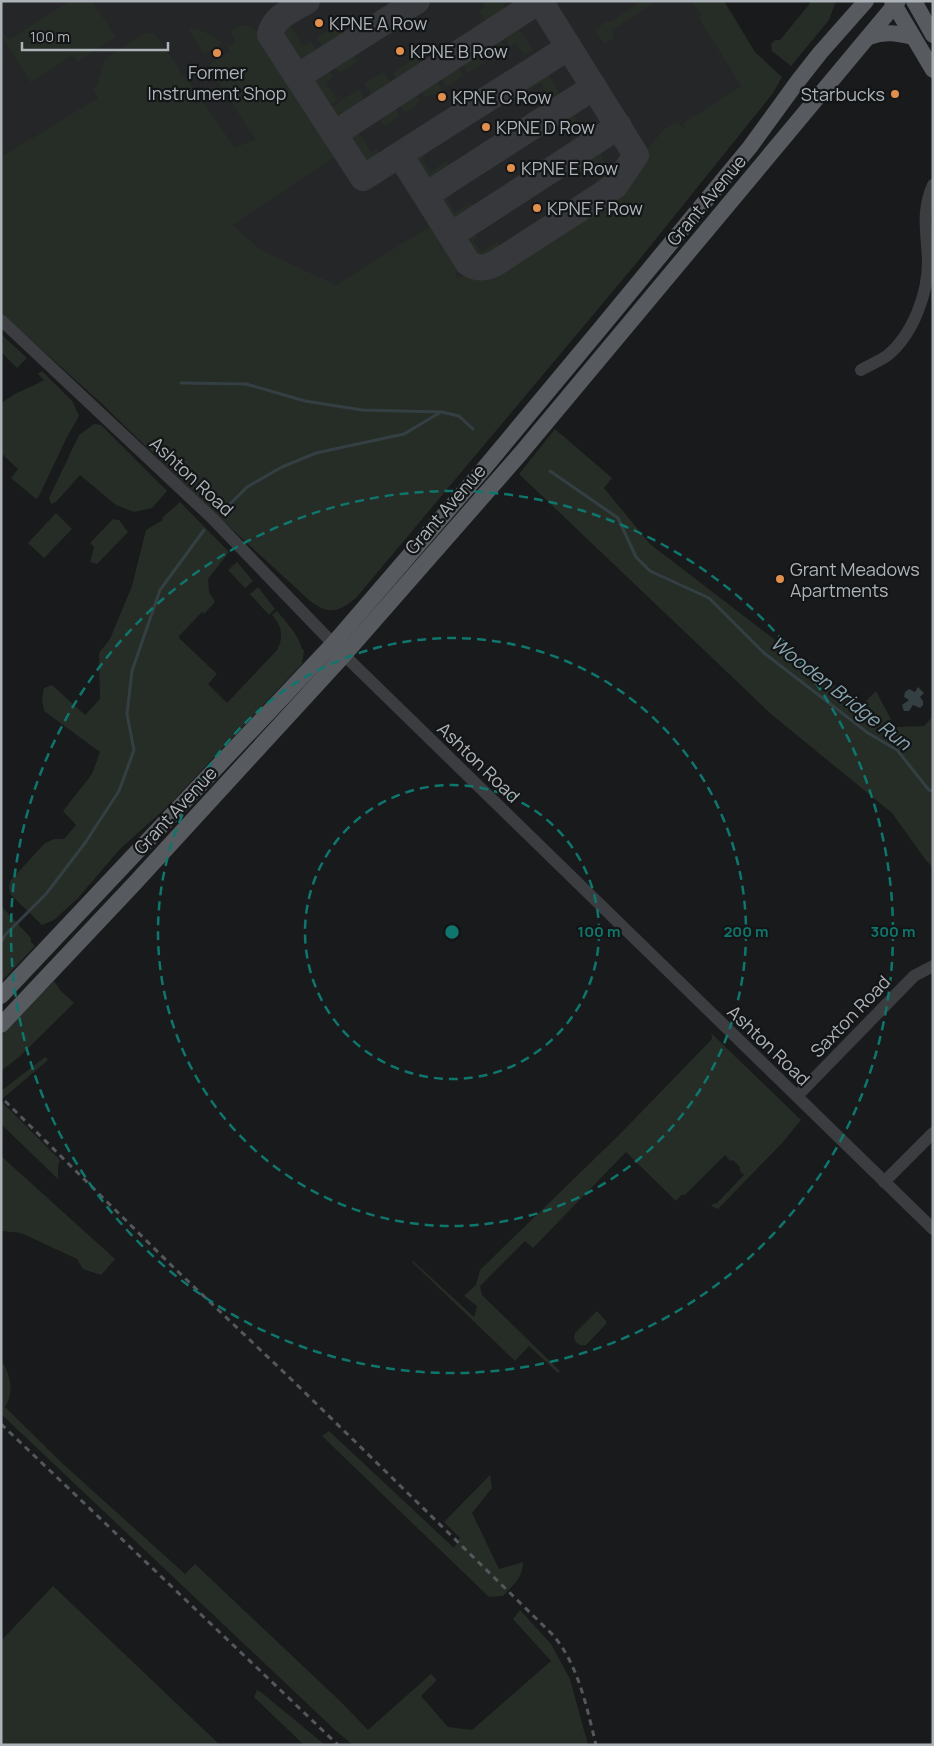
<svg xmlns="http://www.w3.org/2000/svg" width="934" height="1746" font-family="Manrope,sans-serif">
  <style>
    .built { fill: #252628 }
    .green { fill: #262d26 }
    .water { fill: #343f43 }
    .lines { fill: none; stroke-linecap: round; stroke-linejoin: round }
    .stream { stroke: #343f43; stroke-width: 3 }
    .taxiway { stroke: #36383b; stroke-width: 26 }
    .minor { stroke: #3b3d40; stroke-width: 12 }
    .major { stroke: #575a5f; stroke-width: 16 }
    .rail { stroke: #54575b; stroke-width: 3; stroke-dasharray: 6 5; stroke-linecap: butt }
    .ring { fill: none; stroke: #0f766e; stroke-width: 2.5; stroke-dasharray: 9 6 }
    .poi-dot { fill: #e18f4c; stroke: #141516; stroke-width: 2 }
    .labels { text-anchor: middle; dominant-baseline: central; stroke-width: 4.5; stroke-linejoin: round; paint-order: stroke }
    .poi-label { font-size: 18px; fill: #adb4b9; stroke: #141516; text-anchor: start }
    .street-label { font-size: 18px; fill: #adb4b9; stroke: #141516 }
    .water-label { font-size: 19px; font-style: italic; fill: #88a6b1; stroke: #141516 }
    .centre { fill: #0f766e; stroke: #141516; stroke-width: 2.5 }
    .ring-label { font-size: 15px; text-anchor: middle; font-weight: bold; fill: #0f766e; stroke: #141516; stroke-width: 4.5; stroke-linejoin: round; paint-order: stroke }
  </style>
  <rect width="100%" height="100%" fill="#191a1b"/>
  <polygon class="built" points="1,1 719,1 773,93 668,223 329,602 1,297"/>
  <g class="green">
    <polygon points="70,1 91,1 115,35 114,38 78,62 72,55 31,83 1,34 3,32 8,40"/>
    <path d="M482,1H502C510,14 501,22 489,27L479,11L486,7Z"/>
    <polygon points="642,1 656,1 612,30 614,35 612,39 604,44 596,32 597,29 604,23 612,21"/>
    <path d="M692,1H724L755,52L782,77L773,93L639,260L356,598C337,613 328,615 309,600L224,522L100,402L1,313V157L98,98L93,89L96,88L105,58L148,32L155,34L235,148L255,139L210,69L212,67L210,64L230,51L224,41L230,46L235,41L231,34L234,28L246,25L261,32L327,134L338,155L232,225L261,250L336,285L435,223L464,266L455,275L458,279L468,271L478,274H488L597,205L617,189L663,130L678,122L683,129L685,128L683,123L741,86L699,18L701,15Z"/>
    <polygon points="812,1 836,1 829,20 791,66 772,51 771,44 775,40 780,40"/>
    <path d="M282,22L289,23L303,46L311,41C326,62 305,69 291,59L276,34L277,26Z"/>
    <polygon points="336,25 343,35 343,41 330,49 325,50 316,38"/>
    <path d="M190,28C202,29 213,36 222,43L204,54L189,31Z"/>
    <polygon points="511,28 520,31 533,50 524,55 516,43 510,47 504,36 504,33"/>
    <polygon points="496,37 501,41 506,50 489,60 484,52 483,46"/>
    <path d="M475,51L485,63L468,73C465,68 460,64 463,57Z"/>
    <polygon points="348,52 354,53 358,61 339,73 335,66 335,62"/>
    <polygon points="420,55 424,63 428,60 430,61 431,64 402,83 399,82 393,74 399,68"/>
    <polygon points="453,64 458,67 463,76 446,87 441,77 441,72"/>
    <path d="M323,68C329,69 331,72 333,77L326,82L338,100L323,109L308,83L314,73Z"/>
    <path d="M542,71H546L562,97C561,103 554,106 549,106L545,99L549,96L541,83L524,94L521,90L522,83Z"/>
    <polygon points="383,72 390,81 392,88 379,98 373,97 364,84"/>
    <polygon points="432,78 436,80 442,90 431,97 430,95 425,98 419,88 423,83"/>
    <polygon points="359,89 366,102 361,109 342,120 327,115 324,111 338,104 341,100"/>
    <polygon points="411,91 415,93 420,101 415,105 416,106 405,113 399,105 399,100"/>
    <polygon points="390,104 394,106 400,116 384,127 377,114 379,111"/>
    <polygon points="570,110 588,137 588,141 578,147 574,146 570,140 574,137 566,124 550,134 547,128 549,123"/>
    <polygon points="354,128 358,132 371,152 377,149 380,154 380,158 369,165 357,162 344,143 345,133"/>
    <polygon points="417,149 423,149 426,156 422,159 430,172 447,161 450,167 450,170 432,182 423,180 411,162 411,153"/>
    <polygon points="593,150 598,151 612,174 611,179 603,187 601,187 596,180 600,177 592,164 580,172 577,162"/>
    <path d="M444,189L449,190L452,196L447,199L455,212L471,202L475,211L458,222L449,220C441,213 433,203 438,192Z"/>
    <path d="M473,229L477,237L473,240L481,252L497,242L501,248L500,253C478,267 472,266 461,240C462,234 466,229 473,229Z"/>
    <polygon points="3,336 27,358 17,368 1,352 3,340 1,337"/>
    <path d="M42,371L73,402L79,416L66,439L39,496L36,499L11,478L18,469L1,453V404C15,391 27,390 44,380L38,374Z"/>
    <polygon points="94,424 101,425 167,491 152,508 134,512 116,505 80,475 56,502 51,504 49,498 79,435"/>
    <polygon points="555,429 612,478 604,488 650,544 861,706 876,691 895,727 924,726 933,716 933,868 925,859 892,813 771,714 519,474"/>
    <path d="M180,502L229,552L208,579L209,592L215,602L204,614L202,612L179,636V638L217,674L208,684L227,703L277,650C284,637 282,626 272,615L277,611C286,622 299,635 302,649L304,650L302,664L168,806L120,849L78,898L54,920L42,925L11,895L9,888L10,881L45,843L54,839H64L76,825L63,811L92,774L100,752L44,711L42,699L44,688L52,685L85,715L100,699L99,653L110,639L132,586L146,530L163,520L162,518Z"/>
    <polygon points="56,513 72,529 44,558 28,543"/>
    <polygon points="113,519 119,520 128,532 97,564 90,562 94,547 90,543"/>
    <polygon points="237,562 253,581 245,588 228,570"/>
    <polygon points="258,587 275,609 269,615 250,594"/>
    <polygon points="1,906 31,938 31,942 35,946 1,982"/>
    <polygon points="54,981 61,991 74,1003 19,1057 1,1071 1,1036"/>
    <polygon points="711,1033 801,1120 783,1142 718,1209 711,1206 714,1203 716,1204 744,1175 740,1171 740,1167 733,1160 730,1161 725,1155 685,1195 681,1195 676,1201 626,1152 533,1248 525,1241 480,1286 482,1295 560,1371 558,1373 529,1346 515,1361 412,1262 413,1261 474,1317 477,1306 464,1296 476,1285 480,1270 620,1134 712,1039"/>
    <polygon points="45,1057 48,1060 1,1100 1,1091"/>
    <polygon points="1,1101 60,1160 58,1166 58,1179 1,1124"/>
    <polygon points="1,1156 115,1259 101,1275 83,1269 77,1259 21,1233 1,1231"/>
    <path d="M597,1311L606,1321V1324L586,1345C579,1346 576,1344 574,1338L575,1333Z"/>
    <path d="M1,1360C10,1374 15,1391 5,1407L62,1463L185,1574L195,1564L341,1702L368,1730L431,1674L437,1680L421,1696L448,1727L472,1730L551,1661L513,1619L520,1610L551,1644L570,1679L588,1745H353L335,1730L1,1414Z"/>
    <path d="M329,1431L454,1548L460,1538L444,1522L490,1475L492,1488L472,1513L499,1569L523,1562C523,1578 513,1585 503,1596L489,1597L322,1436Z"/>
    <polygon points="53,1586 220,1745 1,1745 1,1641"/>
    <polygon points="257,1690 262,1693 325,1745 304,1745 254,1697"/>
  </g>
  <polygon class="water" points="918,687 924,693 920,697 923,701 923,705 920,708 913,705 909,711 904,711 902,705 909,700 904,697 905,692 909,689 915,692"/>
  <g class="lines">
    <g class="stream">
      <polyline points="181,383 246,384 305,401 362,410 442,412 459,416 473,429"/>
      <polyline points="550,471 618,518 636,557 650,571 709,598 764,653 868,733 897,750 929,790 933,791"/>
      <polyline points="224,510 247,487 282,467 316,453 404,434 441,412"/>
      <polyline points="1,942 6,934 46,894 85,843 119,791 134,750 127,714 132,671 160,590 204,530"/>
    </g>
    <g class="taxiway">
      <path d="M307,1C292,10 273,17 270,35L363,178L569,47"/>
      <polyline points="297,77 417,1"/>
      <polyline points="334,134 539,1"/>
      <path d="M400,155L468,263C478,270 486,268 496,263L615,186L636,155L540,1"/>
      <polyline points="426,195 594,87"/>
      <polyline points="451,235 619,126"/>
    </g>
    <g class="minor">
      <polyline points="1,320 213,519 344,655 933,1229"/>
      <path d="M861,370C869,365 880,361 888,355C913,334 928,294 928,261C927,233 921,211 933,185"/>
      <polyline points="797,1096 914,976 933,966"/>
      <polyline points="884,1182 933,1133"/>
    </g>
    <g class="major">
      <polyline points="892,1 933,70"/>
      <polyline points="914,1 933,35"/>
      <path d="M869,37C885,31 896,33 913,37"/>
      <polyline points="1,996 333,644 481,472 605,323 750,147 798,81 820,53 866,1"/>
      <polyline points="1,1025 134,884 344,655 521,453 898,1"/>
    </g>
    <g class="rail">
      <path d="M5,1101L171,1265L291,1379L552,1634C578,1663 587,1708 596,1745"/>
      <polyline points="1,1424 338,1745"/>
    </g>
  </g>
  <g class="ring">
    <circle cx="452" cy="932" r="147"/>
    <circle cx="452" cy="932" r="294"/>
    <circle cx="452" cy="932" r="441"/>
  </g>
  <g class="poi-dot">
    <circle cx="319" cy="23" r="5"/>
    <circle cx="400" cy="51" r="5"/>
    <circle cx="217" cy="53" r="5"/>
    <circle cx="895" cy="94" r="5"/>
    <circle cx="442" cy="97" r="5"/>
    <circle cx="486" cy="127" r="5"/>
    <circle cx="511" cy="168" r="5"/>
    <circle cx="537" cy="208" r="5"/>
    <circle cx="780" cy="579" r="5"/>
  </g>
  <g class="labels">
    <g class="poi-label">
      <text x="329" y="23">KPNE A Row</text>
      <text x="410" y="51">KPNE B Row</text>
      <text x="217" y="72" text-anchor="middle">Former<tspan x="217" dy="21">Instrument Shop</tspan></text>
      <text x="885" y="94" text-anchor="end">Starbucks</text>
      <text x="452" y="97">KPNE C Row</text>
      <text x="496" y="127">KPNE D Row</text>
      <text x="521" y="168">KPNE E Row</text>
      <text x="547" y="208">KPNE F Row</text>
      <text x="790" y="569">Grant Meadows<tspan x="790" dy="21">Apartments</tspan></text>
    </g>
    <g class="street-label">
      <text transform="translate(706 200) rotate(-50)">Grant Avenue</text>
      <text transform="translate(192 476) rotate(43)">Ashton Road</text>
      <text transform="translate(445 509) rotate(-49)">Grant Avenue</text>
      <text transform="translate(479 762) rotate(44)">Ashton Road</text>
      <text transform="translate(175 810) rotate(-47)">Grant Avenue</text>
      <text transform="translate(850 1016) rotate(-46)">Saxton Road</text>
      <text transform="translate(769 1045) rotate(44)">Ashton Road</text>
    </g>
    <g class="water-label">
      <text transform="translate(841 693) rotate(38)">Wooden Bridge Run</text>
    </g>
  </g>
  <circle cx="452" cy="932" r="8" class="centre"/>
  <g class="ring-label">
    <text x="599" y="937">100 m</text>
    <text x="746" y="937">200 m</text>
    <text x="893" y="937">300 m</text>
  </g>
  <rect width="934" height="1746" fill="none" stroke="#adb4b9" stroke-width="5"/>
  <path d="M22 42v8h146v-8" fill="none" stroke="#adb4b9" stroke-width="2.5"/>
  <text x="30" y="42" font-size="15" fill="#adb4b9" stroke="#141516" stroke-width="4" paint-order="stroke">100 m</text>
</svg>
